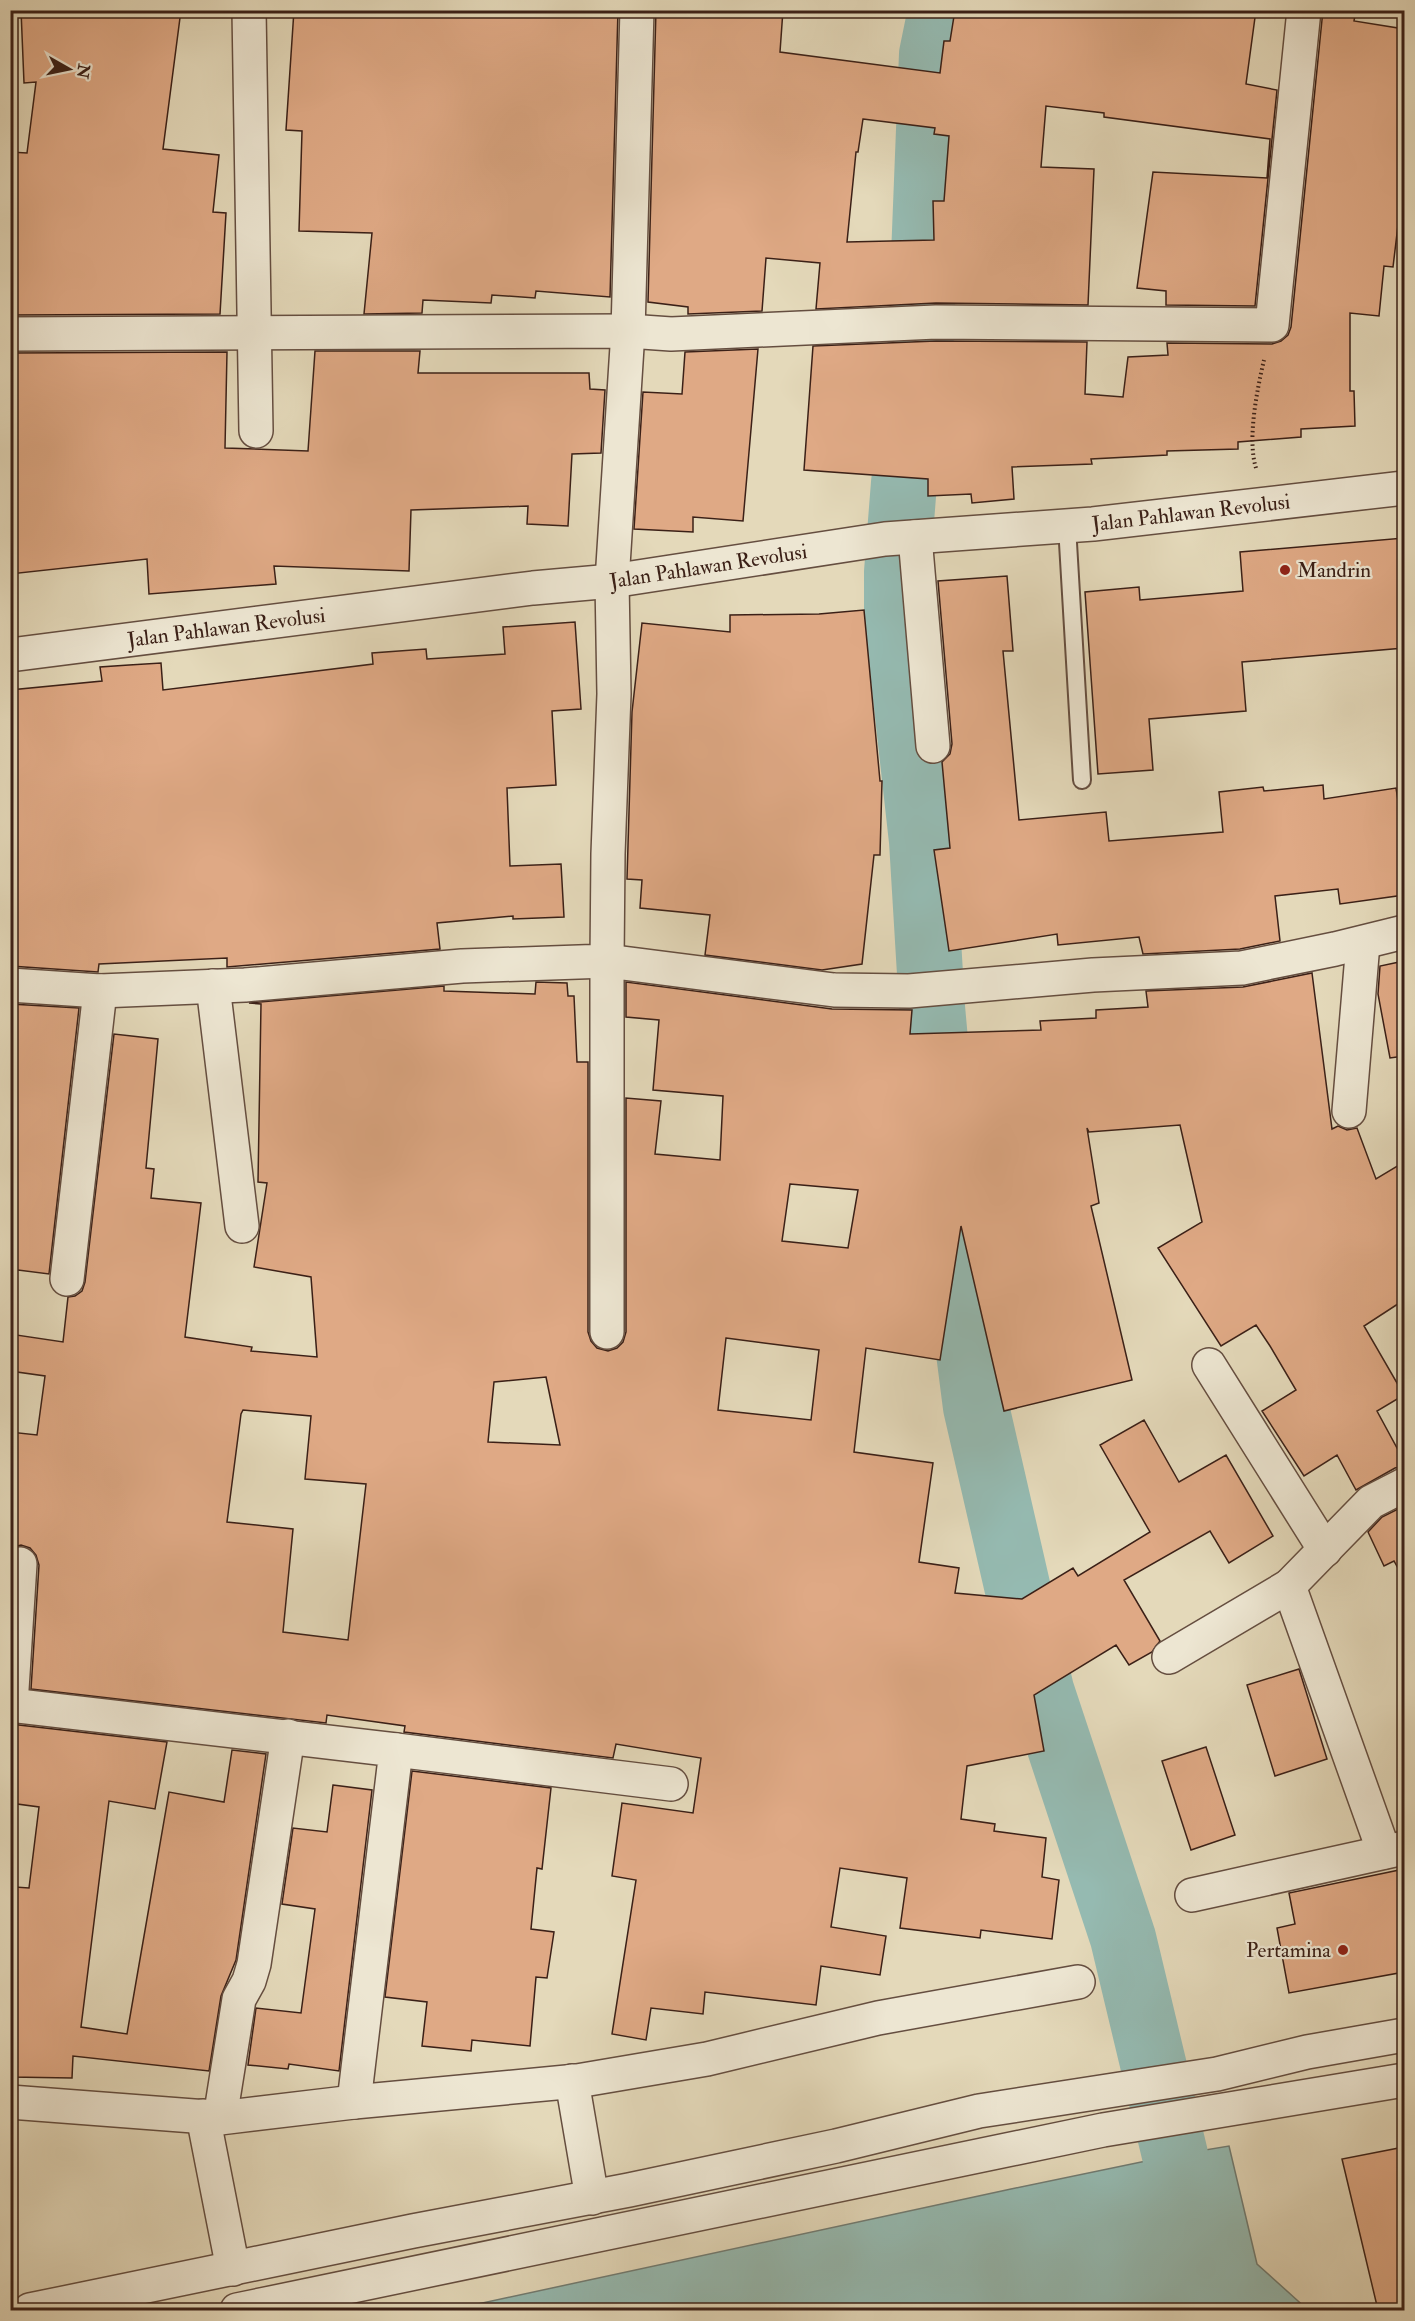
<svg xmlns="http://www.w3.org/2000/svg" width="1415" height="2321" font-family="'IM FELL Double Pica',serif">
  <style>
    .water { fill: #95bab1; stroke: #717c73; stroke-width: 1.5 }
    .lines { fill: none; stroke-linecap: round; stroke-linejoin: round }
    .river { stroke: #95bab1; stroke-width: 66 }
    .building { fill: #dfa985; stroke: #3b2017; stroke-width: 1.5; fill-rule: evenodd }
    .service-casing { stroke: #654e40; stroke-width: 20 }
    .minor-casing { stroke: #654e40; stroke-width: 36 }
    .tertiary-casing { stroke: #654e40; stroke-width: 36 }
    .path { stroke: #3b2017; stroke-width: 4; stroke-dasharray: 1.5 3; stroke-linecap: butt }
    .service { stroke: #ede6d2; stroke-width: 16 }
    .minor { stroke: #ede6d2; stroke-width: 33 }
    .tertiary { stroke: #ede6d2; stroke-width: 33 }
    .poi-dot { fill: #8f2418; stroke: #ede6d2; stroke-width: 2 }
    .labels { text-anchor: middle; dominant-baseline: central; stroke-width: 4.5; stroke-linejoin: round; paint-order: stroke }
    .street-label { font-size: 21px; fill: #3b2017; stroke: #ede6d2 }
    .poi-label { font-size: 21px; fill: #3b2017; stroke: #ede6d2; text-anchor: start }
  </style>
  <rect width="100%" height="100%" fill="#e4d9ba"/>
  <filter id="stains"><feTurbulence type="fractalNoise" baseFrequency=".00333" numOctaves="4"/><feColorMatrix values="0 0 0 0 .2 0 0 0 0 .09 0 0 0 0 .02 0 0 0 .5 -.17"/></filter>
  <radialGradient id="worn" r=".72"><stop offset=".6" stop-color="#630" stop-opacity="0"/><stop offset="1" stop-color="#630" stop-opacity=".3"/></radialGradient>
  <polygon class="water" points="1229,2146 1257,2264 1308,2310 450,2310 1011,2189 1175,2155"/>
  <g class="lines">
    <polyline class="river" points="941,10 932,54 920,358 904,483 897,572 897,617 922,841 932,1007 949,1197 976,1407 1041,1690 1123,1938 1175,2155"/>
  </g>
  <g class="building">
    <polygon points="21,10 181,10 163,149 219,155 213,212 226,213 220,314 10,315 10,152 27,153 36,82 24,83"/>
    <polygon points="294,10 618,10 610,297 536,291 535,298 492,295 491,303 423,300 422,313 364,314 372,233 299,231 302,131 286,130"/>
    <path d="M656,10H783L780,52L940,73L944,41H950L955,10H1256L1246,84L1277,90L1255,306L1166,305V291L1137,288L1153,172L1267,178L1270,139L1104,117V113L1046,106L1041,167L1094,169L1088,305L936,303L816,309L820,263L766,258L762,311L688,314V307L648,302ZM863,119L935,128L934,134L949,136L944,201H933L934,240L847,242L856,152H858Z"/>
    <polygon points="1323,10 1356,10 1354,21 1404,29 1404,175 1393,267 1384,266 1379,316 1350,313 1350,391 1354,391 1355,426 1301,429 1301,437 1238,442 1238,449 1167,451 1167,455 1091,459 1092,464 1012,467 1014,499 972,503 971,494 928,496 928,479 804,470 813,346 936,341 1087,342 1085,394 1123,397 1128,357 1168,355 1167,343 1272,344 1281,341 1288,335 1291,327"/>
    <polygon points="758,349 743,521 693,517 693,532 634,529 643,392 682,394 685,352"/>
    <polygon points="315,351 420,351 418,373 589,373 590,389 605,390 601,453 572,454 568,526 527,524 528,506 411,510 409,571 274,566 276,584 149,594 147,559 10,574 10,353 227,352 225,448 308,451"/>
    <polygon points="1404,538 1404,648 1242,662 1246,711 1149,719 1153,770 1098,774 1085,592 1139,587 1140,600 1243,591 1240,552"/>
    <polygon points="1007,576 1013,651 1003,651 1019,820 1106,812 1109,841 1223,832 1219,792 1263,787 1264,791 1323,785 1324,799 1396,788 1400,814 1404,813 1404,895 1340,904 1338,889 1275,896 1280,941 1240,949 1143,954 1139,937 1058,945 1057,934 949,951 934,850 950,848 942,762 950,754 952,744 938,581"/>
    <polygon points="864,610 880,781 882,781 880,855 874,855 862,964 822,970 705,955 710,915 640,908 642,880 627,879 632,712 642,623 730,632 730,615 819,614"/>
    <polygon points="575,622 581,709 552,711 556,785 507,788 510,866 561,864 564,917 513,919 513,916 437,923 440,949 227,967 227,958 99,964 98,972 10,966 10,690 102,681 100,667 129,665 161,663 163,690 373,664 372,653 426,649 427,659 505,654 503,627"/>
    <polygon points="1404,961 1404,1056 1390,1058 1378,994 1380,966"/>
    <path d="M1312,973L1332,1129L1338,1126L1347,1130L1357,1128L1376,1179L1404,1162V1300L1364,1326L1404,1395L1377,1411L1404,1461V1466L1395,1468L1356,1490L1337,1455L1304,1476L1262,1411L1296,1390L1270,1346L1256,1325L1221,1346L1158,1248L1202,1222L1180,1125L1089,1132L1087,1128L1099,1203L1091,1206L1132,1380L1004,1411L961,1226L940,1360L866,1348L854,1452L933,1463L919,1562L959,1568L955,1593L1022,1599L1073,1568L1078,1576L1150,1532L1100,1445L1144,1420L1179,1482L1226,1455L1273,1536L1229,1563L1210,1531L1124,1580L1160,1641L1152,1652L1129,1665L1116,1645L1034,1695L1044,1751L967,1766L961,1819L995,1824L994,1831L1046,1838L1042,1877L1059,1880L1052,1939L981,1930L980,1938L900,1928L907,1878L840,1868L831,1927L886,1936L880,1975L821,1966L816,2005L705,1992L703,2014L651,2008L646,2040L612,2034L636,1880L612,1876L622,1803L693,1813L701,1758L616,1744L613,1758L404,1732L405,1726L327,1715L326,1723L31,1689L39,1565L36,1555L30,1548L21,1545L10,1548V1432L37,1435L45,1376L10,1371V1334L63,1342L68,1297L75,1296L82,1291L85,1282L114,1034L158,1039L146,1168L154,1169L151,1198L201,1203L185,1337L252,1347L251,1351L317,1357L311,1277L254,1267L267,1183L258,1182L261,1004L249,1003L444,986V991L535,994L536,982L567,983L568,996H574L577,1062H588V1332L591,1341L597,1348L608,1351L617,1348L623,1342L626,1332V1098L661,1101L655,1154L720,1160L723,1096L653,1090L659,1020L626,1017V982L832,1009L912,1010L910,1034L1041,1030L1040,1021L1096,1018V1010L1148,1007L1146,991L1243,987ZM790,1184L858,1190L848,1248L782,1241ZM726,1338L819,1350L811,1420L718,1410ZM546,1377L560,1445L488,1442L494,1382ZM243,1410L311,1416L305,1479L366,1484L348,1640L283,1632L293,1529L227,1522L241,1414Z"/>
    <polygon points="10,1004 79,1008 49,1274 10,1269"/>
    <polygon points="1404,1506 1404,1579 1394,1561 1384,1566 1368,1532 1382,1517"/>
    <polygon points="1299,1669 1327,1759 1275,1776 1247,1685"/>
    <polygon points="10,1724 167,1742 155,1809 109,1801 81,2027 127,2034 169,1792 224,1802 232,1750 266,1754 236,1960 221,1996 209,2071 73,2056 72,2078 10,2077 10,1953 15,1887 29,1888 39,1807 10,1803"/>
    <polygon points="1206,1747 1235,1835 1191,1850 1162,1761"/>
    <polygon points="412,1771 551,1788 542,1869 537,1868 531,1929 554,1932 547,1978 536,1977 530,2046 472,2040 471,2051 422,2046 427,2002 385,1997"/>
    <polygon points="333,1785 372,1790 339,2071 289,2064 288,2069 248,2065 256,2008 301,2013 315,1909 282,1904 293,1828 327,1832"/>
    <polygon points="1404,1869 1404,1972 1289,1993 1277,1928 1295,1924 1289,1893"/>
    <polygon points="1404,2147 1404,2310 1378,2310 1342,2159"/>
  </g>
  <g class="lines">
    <g class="service-casing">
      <polyline id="service" points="1067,526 1082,780"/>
    </g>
    <g class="minor-casing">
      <g id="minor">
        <polyline points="249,10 256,431"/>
        <polyline points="10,334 628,331 671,334 936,322 1272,325 1304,10"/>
        <polyline points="915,537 933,746"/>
        <polyline points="10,985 100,991 245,985 462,966 607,961 608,854 614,694 612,581 628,331 637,10"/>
        <polyline points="213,986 242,1226"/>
        <polyline points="1349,1111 1363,943"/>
        <polyline points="67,1279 100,991"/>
        <polyline points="607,1332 607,961 834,990 909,991 1093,975 1242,968 1335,949 1404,932"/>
        <polyline points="1209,1365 1325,1550"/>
        <polyline points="1169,1657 1289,1586"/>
        <polyline points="10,1705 396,1750 354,2102"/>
        <polyline points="11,1705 20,1564"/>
        <polyline points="396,1750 671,1784"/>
        <polyline points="1384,1852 1289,1586 1371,1502 1404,1485"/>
        <polyline points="1192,1895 1404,1848"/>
        <polyline points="572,2081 592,2198"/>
        <polyline points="10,2102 220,2118 354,2102 577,2081 707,2059 878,2018 1078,1982"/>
        <polyline points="203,2116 233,2269"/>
        <polyline points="220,2118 239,1999 249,1981 254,1964 288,1736"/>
      </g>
    </g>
    <g class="tertiary-casing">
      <g id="tertiary">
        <path id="s1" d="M10,655L533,588L612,581L885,539L1093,524L1404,488"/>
        <polyline points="30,2310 413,2231 629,2190 836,2146 979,2111 1217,2074 1307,2052 1404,2035"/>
        <polyline points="237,2310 1103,2130 1404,2080"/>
      </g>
    </g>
    <path class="path" d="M1256,468C1247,440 1257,390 1264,360"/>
    <use href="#service" class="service"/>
    <use href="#minor" class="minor"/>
    <use href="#tertiary" class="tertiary"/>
  </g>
  <g class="poi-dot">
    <circle cx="1285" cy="570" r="6"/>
    <circle cx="1343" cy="1950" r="6"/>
  </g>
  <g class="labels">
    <g class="street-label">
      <text stroke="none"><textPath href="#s1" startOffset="1190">Jalan Pahlawan Revolusi</textPath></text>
      <text stroke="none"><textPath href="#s1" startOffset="704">Jalan Pahlawan Revolusi</textPath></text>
      <text stroke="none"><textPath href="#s1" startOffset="218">Jalan Pahlawan Revolusi</textPath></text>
    </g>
    <g class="poi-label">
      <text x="1297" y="570">Mandrin</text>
      <text x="1331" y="1950" text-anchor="end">Pertamina</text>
    </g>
  </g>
  <rect width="1415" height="2321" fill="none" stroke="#e4d9ba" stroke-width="36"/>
  <rect x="12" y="12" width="1391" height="2297" fill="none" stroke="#3b2017" stroke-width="3"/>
  <rect x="18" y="18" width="1379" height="2285" fill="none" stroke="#3b2017" stroke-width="1.5"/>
  <g transform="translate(69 69) rotate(99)" stroke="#ede6d2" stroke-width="4.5" paint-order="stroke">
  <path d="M0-4.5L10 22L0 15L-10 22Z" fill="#3b2017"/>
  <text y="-9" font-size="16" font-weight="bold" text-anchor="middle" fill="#3b2017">N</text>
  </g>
  <rect width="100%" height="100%" filter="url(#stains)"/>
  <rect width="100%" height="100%" fill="url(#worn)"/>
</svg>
